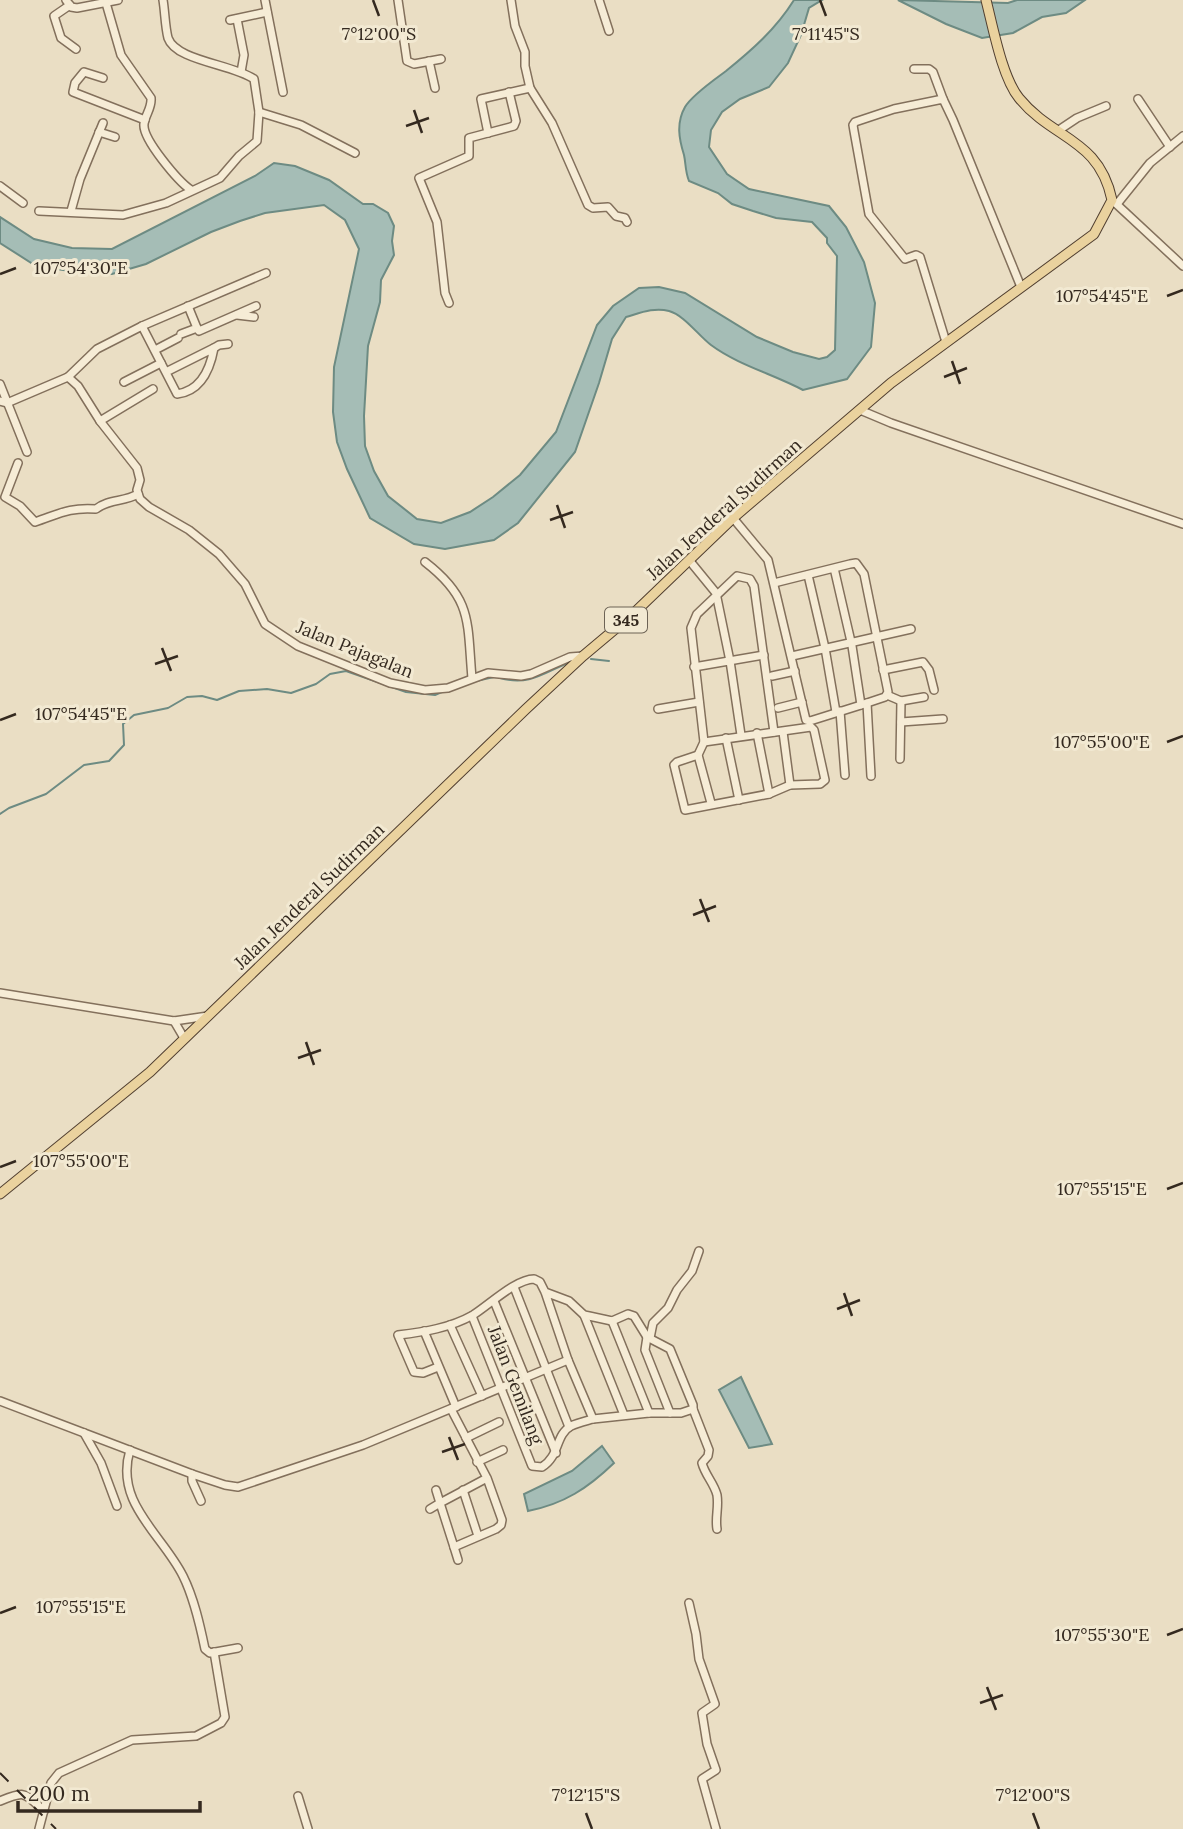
<svg xmlns="http://www.w3.org/2000/svg" width="1183" height="1829" font-family="Lora,serif">
  <style>
    .water { fill: #a5bdb6; stroke: #6d8b83; stroke-width: 2 }
    .lines { fill: none; stroke-linecap: round; stroke-linejoin: round }
    .stream { stroke: #6d8b83; stroke-width: 2 }
    .minor-casing { stroke: #83705c; stroke-width: 10 }
    .major-casing { stroke: #513f30; stroke-width: 11 }
    .minor { stroke: #f6ecd6; stroke-width: 7 }
    .major { stroke: #ead29e; stroke-width: 9 }
    .rail { stroke: #34291f; stroke-width: 2; stroke-dasharray: 12 12; stroke-linecap: butt }
    .ticks { fill: none; stroke: #34291f; stroke-width: 2.5 }
    .labels { text-anchor: middle; dominant-baseline: central; stroke-width: 6; stroke-linejoin: round; paint-order: stroke }
    .shield { fill: #f2e9d2; stroke: #6d6355; stroke-width: 2 }
    .shield-label { font-size: 16px; font-weight: bold; fill: #34291f }
    .street-label { font-size: 18px; fill: #34291f; stroke: #f2e9d2 }
    .ticks-label { font-size: 18px; text-anchor: middle; fill: #34291f; stroke: #f2e9d2; stroke-width: 6; stroke-linejoin: round; paint-order: stroke }
  </style>
  <rect width="100%" height="100%" fill="#eadec4"/>
  <g class="water">
    <path d="M794,0H822L809,8L801,35L788,63L769,87L740,99L722,112L711,130L709,147L727,174L749,189L829,206L846,227L864,262L875,303L871,347L847,379L803,390C773,374 738,365 711,345C698,335 684,315 669,311C654,307 640,313 626,317L612,339L599,383L575,452L518,523L494,540L445,549L414,544L370,518L347,469L337,442L333,412L334,367L359,249L345,220L324,205L265,213L240,221L211,232L146,264L112,274L70,271L36,266L0,243V217L34,239L72,248L112,249L255,176L274,163L295,166L329,180L363,204H373L388,213L394,226L392,241L394,255L381,280L380,302L368,346L364,416L365,446L374,471L388,496L417,519L441,523L470,512L493,497L520,475L556,432L597,325L613,306L639,288L659,287L685,293L757,337L793,352L819,359L827,357L835,350L837,256L827,243V238L812,222L776,218L753,211L732,204L718,193L689,181C685,171 686,164 684,155C679,139 676,123 685,107C692,95 714,80 726,71C752,50 776,29 794,0Z"/>
    <polygon points="898,0 1008,3 1017,0 1085,0 1066,13 1042,17 1013,33 982,38 946,24"/>
    <polygon points="741,1377 772,1444 749,1448 719,1390"/>
    <path d="M602,1446L614,1463C588,1488 564,1504 528,1511L524,1494L572,1471Z"/>
  </g>
  <g class="lines">
    <g class="stream">
      <polyline points="591,659 609,661"/>
      <path d="M500,678C530,686 543,673 570,662"/>
      <polyline points="476,681 494,677"/>
      <polyline points="0,814 9,808 46,794 84,765 109,761 124,745 123,724 134,715 168,708 187,697 202,696 217,700 239,691 267,689 291,693 316,684 330,674 346,671 406,692 435,695 444,691"/>
    </g>
    <g class="minor-casing">
      <g id="minor">
        <polyline points="66,0 71,7 77,8 118,0"/>
        <polyline points="265,0 283,92"/>
        <polyline points="398,0 407,61 414,64 441,59"/>
        <polyline points="511,0 515,26 525,52 525,66 530,88 552,123 588,205 593,208 608,207 616,216 625,218 627,222"/>
        <polyline points="599,0 609,31"/>
        <path d="M106,3L121,55L151,98C152,108 145,115 144,124C142,139 179,182 191,190"/>
        <polyline points="70,5 54,16 61,38 76,49"/>
        <polyline points="237,19 244,55 241,72"/>
        <polyline points="230,20 267,12"/>
        <polyline points="429,61 435,88"/>
        <polyline points="914,69 929,69 933,72 943,99"/>
        <polyline points="103,78 84,72 75,83 73,92 145,120"/>
        <polyline points="1138,99 1170,147"/>
        <polyline points="259,112 301,125 355,153"/>
        <polyline points="1059,130 1077,118 1106,106"/>
        <polyline points="99,132 115,137"/>
        <polyline points="488,133 481,99 530,88"/>
        <polyline points="0,186 23,203"/>
        <polyline points="1112,200 1183,266"/>
        <polyline points="1117,204 1150,163 1183,136"/>
        <path d="M39,211L123,215L166,203L220,178L239,156L257,141L259,112L254,79C232,64 176,61 168,38C165,26 165,12 163,0"/>
        <polyline points="71,211 80,179 103,123"/>
        <polyline points="449,303 445,293 437,222 419,178 469,156 469,138 514,126 516,121 509,92"/>
        <polyline points="237,315 254,317"/>
        <polyline points="142,326 266,273"/>
        <polyline points="197,328 199,331 256,306"/>
        <polyline points="181,334 197,328 188,306"/>
        <polyline points="946,342 920,257 916,255 905,259 869,214 854,131 853,125 855,122 894,109 943,99 953,120 1021,287"/>
        <polyline points="214,348 219,345 228,344"/>
        <polyline points="155,350 178,338"/>
        <path d="M68,377L97,349L142,326L177,394C201,391 210,370 214,348L166,372"/>
        <polyline points="124,382 161,363"/>
        <polyline points="0,384 27,452"/>
        <polyline points="0,401 7,403 68,377 78,386 100,421 137,468 140,480 137,490 140,499 149,507 189,530 219,554 245,584 265,624 298,646 390,683 425,690 448,688 488,673 521,676 531,674 570,657 583,656"/>
        <polyline points="860,410 891,423 1183,524"/>
        <polyline points="100,421 153,389"/>
        <path d="M18,463L5,497L20,506L35,522C59,514 69,507 96,509C108,499 124,502 138,494"/>
        <polyline points="733,518 768,560 806,720 810,721 861,705"/>
        <polyline points="689,560 716,593 730,661 741,735"/>
        <path d="M425,562C473,599 467,622 472,678"/>
        <polyline points="808,575 825,648 836,712"/>
        <polyline points="774,583 850,564 856,563 864,574 888,692 885,697 861,705 852,646 834,568"/>
        <polyline points="792,656 911,629"/>
        <polyline points="694,667 764,655"/>
        <polyline points="883,670 923,662 929,670 934,690"/>
        <polyline points="772,676 795,671"/>
        <polyline points="887,695 901,701 924,697"/>
        <polyline points="867,703 871,776"/>
        <polyline points="778,708 802,702"/>
        <polyline points="658,709 699,702"/>
        <polyline points="840,711 845,775"/>
        <polyline points="901,722 943,719"/>
        <polyline points="783,732 790,785"/>
        <polyline points="757,733 769,794"/>
        <polyline points="726,738 739,800"/>
        <polyline points="698,755 677,762 674,765 685,810 769,794 790,785 820,784 825,780 814,730 811,727 704,742"/>
        <polyline points="900,759 901,701"/>
        <polyline points="711,803 698,755 704,742 691,628 697,614 737,576 750,579 754,586 774,732"/>
        <polyline points="0,993 174,1021 208,1016"/>
        <polyline points="174,1021 184,1038"/>
        <polyline points="514,1287 569,1427"/>
        <polyline points="494,1301 556,1453"/>
        <polyline points="584,1315 624,1415"/>
        <path d="M472,1316L532,1466L542,1467C560,1456 555,1435 571,1426C577,1423 586,1421 593,1419"/>
        <polyline points="612,1321 649,1413"/>
        <polyline points="450,1325 482,1396"/>
        <polyline points="424,1331 456,1407"/>
        <polyline points="647,1337 645,1350 670,1413"/>
        <polyline points="650,1338 653,1323 668,1308 677,1290 692,1271 699,1251"/>
        <path d="M438,1367L423,1373L414,1372L398,1335C424,1332 450,1328 473,1315C489,1305 516,1279 534,1279L540,1282L545,1292L568,1360L593,1419L649,1413H681L693,1409V1405L670,1349L647,1337L634,1316L628,1314L612,1321L589,1316L584,1315L569,1301L545,1292"/>
        <polyline points="0,1401 192,1474 225,1485 238,1487 363,1445 568,1360"/>
        <polyline points="451,1409 487,1478 502,1520 501,1525 496,1529 454,1547 440,1503 487,1478"/>
        <path d="M693,1409L709,1450L708,1456L702,1463C705,1475 714,1483 717,1495C719,1508 715,1517 717,1529"/>
        <polyline points="84,1433 101,1463 117,1506"/>
        <polyline points="466,1438 499,1422"/>
        <path d="M130,1450C114,1503 162,1534 183,1576C194,1598 200,1625 205,1649L210,1653L238,1648"/>
        <polyline points="477,1462 503,1450"/>
        <polyline points="192,1474 192,1481 201,1501"/>
        <polyline points="463,1490 478,1536"/>
        <polyline points="430,1509 440,1503 436,1490"/>
        <polyline points="454,1547 458,1560"/>
        <polyline points="689,1603 696,1634 699,1659 715,1704 702,1713 707,1744 716,1770 702,1779 716,1829"/>
        <polyline points="298,1796 308,1829"/>
        <path d="M0,1801C27,1790 24,1793 44,1811"/>
        <polyline points="39,1829 51,1783 59,1773 132,1740 196,1736 221,1723 225,1717 214,1652"/>
      </g>
    </g>
    <g class="major-casing">
      <path id="major" d="M0,1194L150,1072L526,709L583,656L633,614L733,518L891,383L1094,234L1112,200C1099,138 1053,140 1019,98C1002,77 993,27 986,0"/>
    </g>
    <use href="#minor" class="minor"/>
    <use href="#major" class="major"/>
    <polyline class="rail" points="0,1773 56,1829"/>
  </g>
  <path class="ticks" d="M373,0L379,16M820,0L826,16M414,110L422,133M406,126L429,118M0,274L16,268M1167,296L1183,290M952,361L960,384M944,377L967,368M557,505L565,528M550,520L573,512M162,648L171,671M155,664L178,656M0,720L16,714M1167,742L1183,736M700,899L709,922M693,915L716,906M306,1042L314,1065M298,1058L321,1050M0,1167L16,1161M1167,1189L1183,1183M844,1293L852,1316M837,1309L860,1300M449,1437L458,1460M442,1452L465,1444M0,1613L16,1607M1167,1635L1183,1629M987,1687L996,1710M980,1703L1003,1695M586,1813L592,1829M1033,1813L1039,1829"/>
  <g class="labels">
    <rect class="shield" x="605" y="607.5" width="42" height="25" rx="5"/>
    <g class="shield-label">
      <text x="626" y="620">345</text>
    </g>
    <g class="street-label">
      <text transform="translate(724 509) rotate(-42)">Jalan Jenderal Sudirman</text>
      <text transform="translate(355 649) rotate(22)">Jalan Pajagalan</text>
      <text transform="translate(309 896) rotate(-44)">Jalan Jenderal Sudirman</text>
      <text transform="translate(516 1385) rotate(69)">Jalan Gemilang</text>
    </g>
  </g>
  <g class="ticks-label">
    <text x="379" y="40">7°12'00"S</text>
    <text x="826" y="40">7°11'45"S</text>
    <text x="81" y="274">107°54'30"E</text>
    <text x="1102" y="302">107°54'45"E</text>
    <text x="81" y="720">107°54'45"E</text>
    <text x="1102" y="748">107°55'00"E</text>
    <text x="81" y="1167">107°55'00"E</text>
    <text x="1102" y="1195">107°55'15"E</text>
    <text x="81" y="1613">107°55'15"E</text>
    <text x="1102" y="1641">107°55'30"E</text>
    <text x="586" y="1801">7°12'15"S</text>
    <text x="1033" y="1801">7°12'00"S</text>
  </g>
  <path d="M18 1801v10h182v-10" fill="none" stroke="#34291f" stroke-width="3.5"/>
  <text x="28" y="1801" font-size="21" fill="#34291f" stroke="#f2e9d2" stroke-width="5" paint-order="stroke">200 m</text>
</svg>
